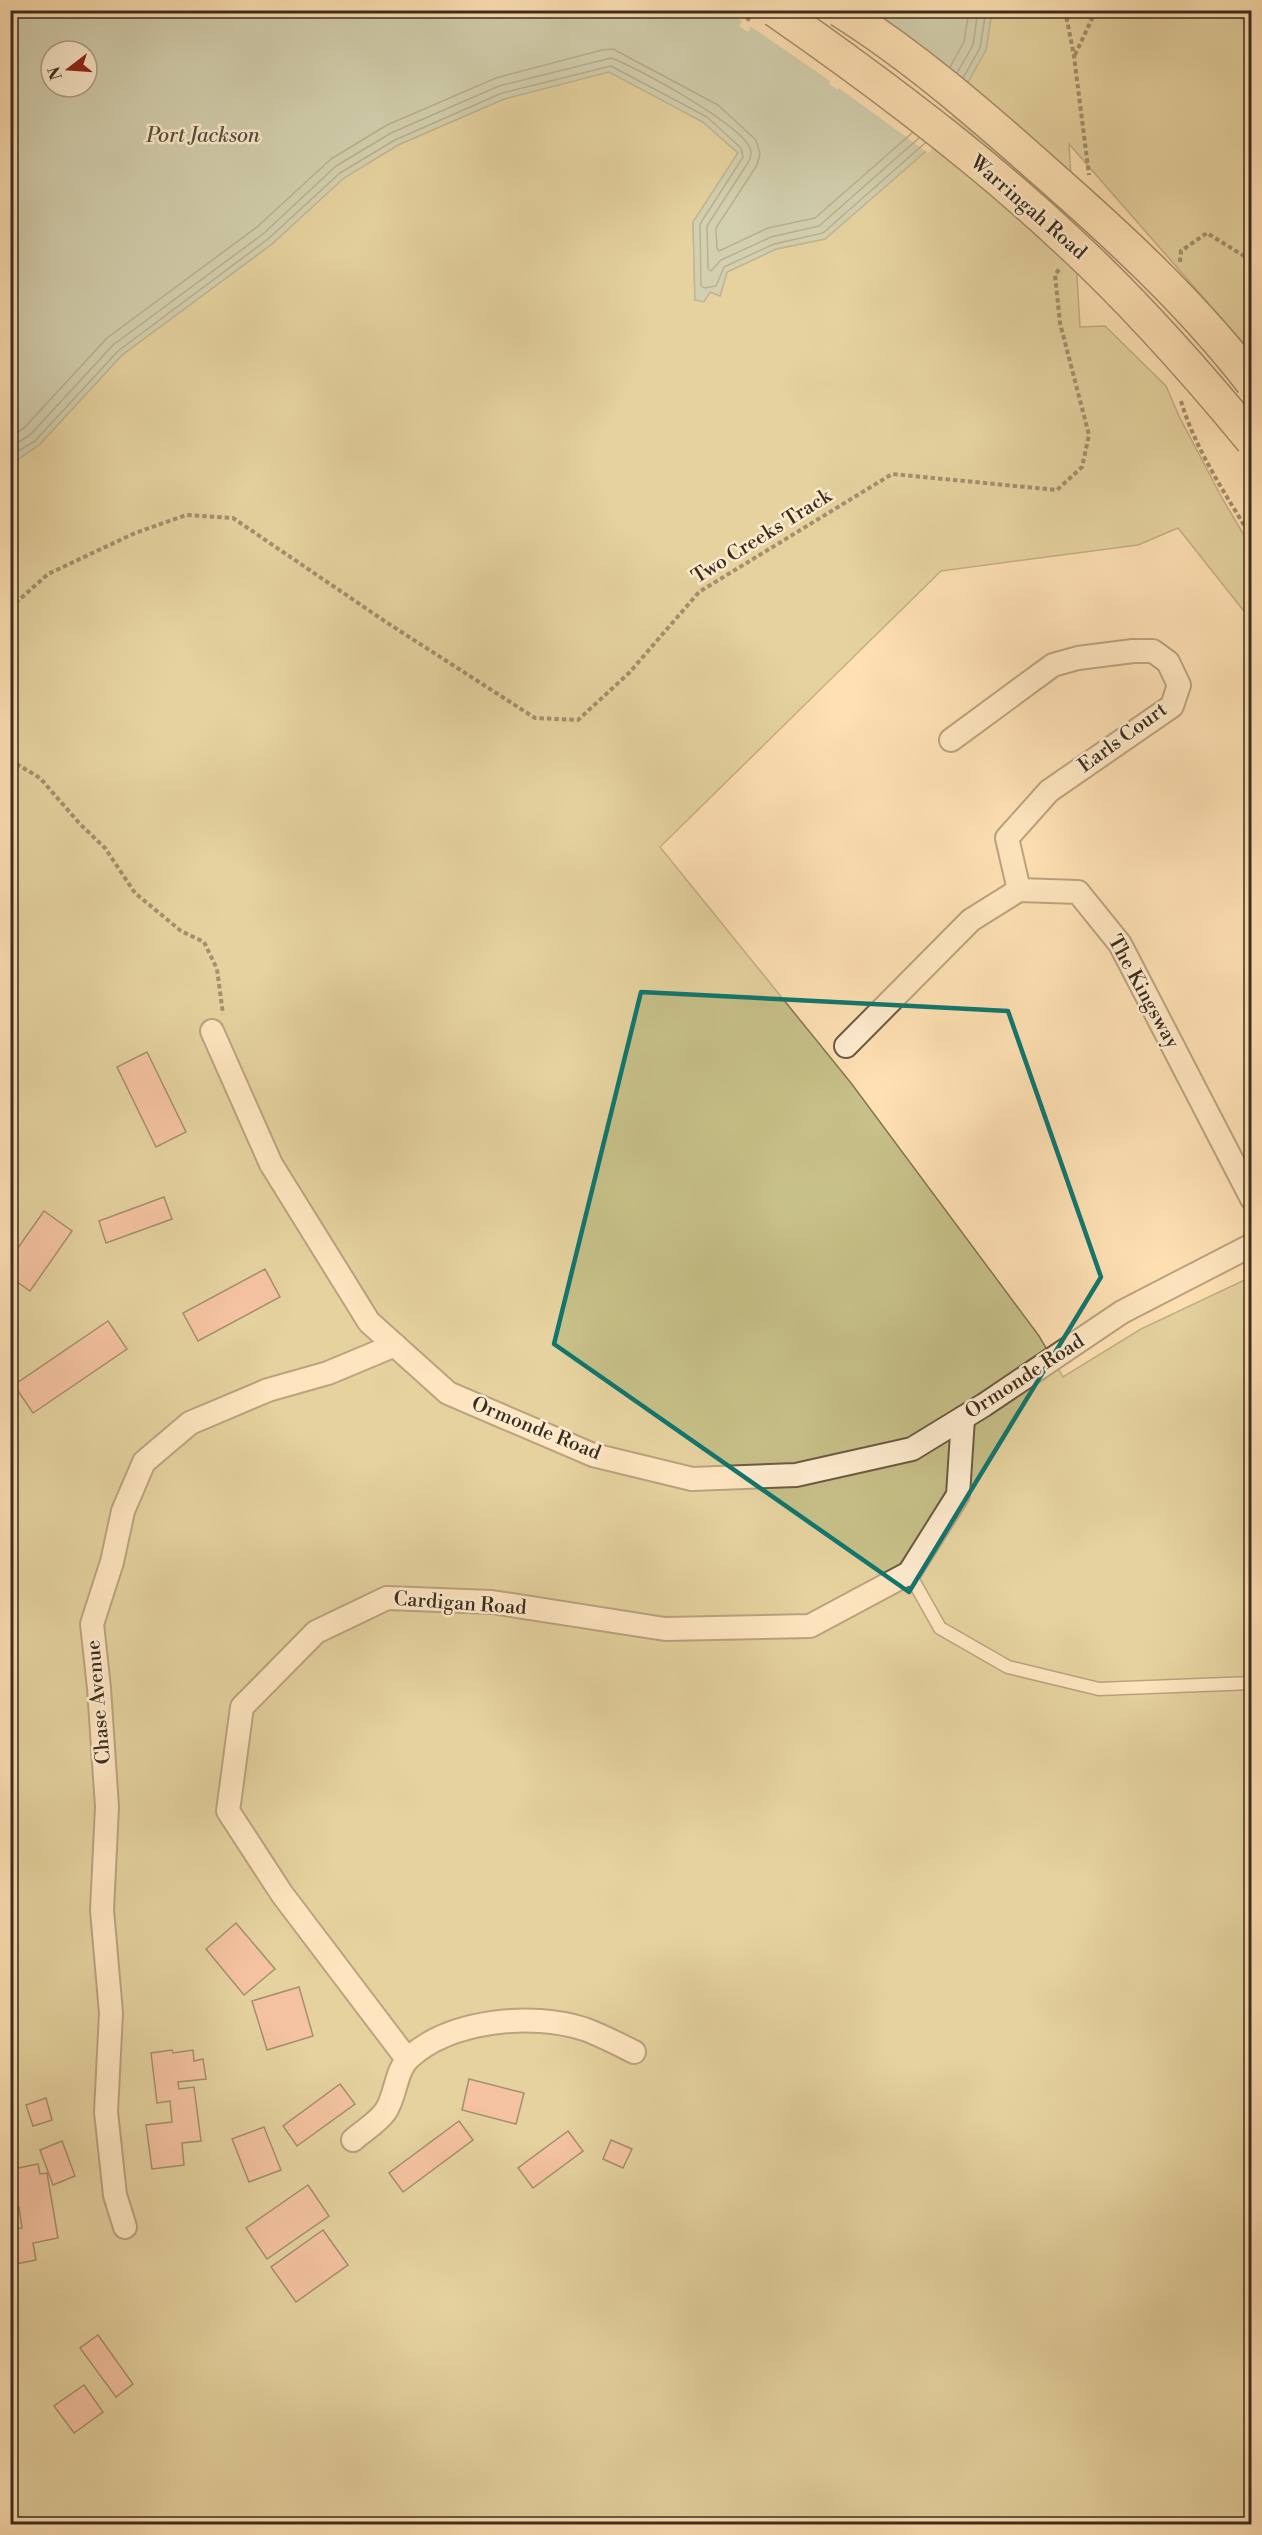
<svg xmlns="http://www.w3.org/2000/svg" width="1262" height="2535" font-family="'Libre Bodoni',serif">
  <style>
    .green { fill: #c7c088; stroke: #817653; stroke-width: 1.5 }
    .water { fill: #a0bdaa; stroke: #788372; stroke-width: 1.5; fill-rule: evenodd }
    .pier { fill: #fee0b3 }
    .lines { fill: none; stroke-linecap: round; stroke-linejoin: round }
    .shore { stroke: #6e7564; stroke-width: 1.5 }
    .building { fill: #eba08c; stroke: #3b2d1e; stroke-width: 1.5 }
    .service-casing { stroke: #6c5a43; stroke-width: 15 }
    .minor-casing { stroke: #6c5a43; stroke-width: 26 }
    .path { stroke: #3b2d1e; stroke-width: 4; stroke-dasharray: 4.5 3; stroke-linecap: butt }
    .service { stroke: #feebce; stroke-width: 12 }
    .minor { stroke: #feebce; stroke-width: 22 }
    .trunk-bridge-casing { stroke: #3b2d1e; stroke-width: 36; stroke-linecap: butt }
    .path-bridge { stroke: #3b2d1e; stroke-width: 4; stroke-dasharray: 4.5 3; stroke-linecap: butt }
    .trunk-bridge { stroke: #fee0b3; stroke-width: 33 }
    .marked { fill: none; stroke: #0f766e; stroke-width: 4.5; stroke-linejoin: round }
    .labels { text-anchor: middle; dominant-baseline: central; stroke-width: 5; stroke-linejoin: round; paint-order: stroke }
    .street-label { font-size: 20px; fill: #3b2d1e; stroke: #feebce }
    .water-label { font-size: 21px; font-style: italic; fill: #545141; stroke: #feebce }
  </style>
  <rect width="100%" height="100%" fill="#fee0b3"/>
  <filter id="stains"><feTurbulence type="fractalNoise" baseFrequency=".00333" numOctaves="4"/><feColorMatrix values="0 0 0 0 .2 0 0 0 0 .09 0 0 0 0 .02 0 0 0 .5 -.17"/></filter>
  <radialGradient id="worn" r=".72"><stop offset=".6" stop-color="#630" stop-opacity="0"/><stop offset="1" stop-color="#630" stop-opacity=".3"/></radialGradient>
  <polygon class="green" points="992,11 1220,11 1251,22 1251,352 1069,144 1080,327 1105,326 1166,386 1179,416 1222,498 1251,547 1251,620 1178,528 1138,545 941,571 660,847 851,1083 1039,1336 1063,1377 1141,1329 1251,1277 1252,1796 1244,1802 1252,1803 1251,2524 11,2524 11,464 39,445 122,355 272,244 343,178 398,145 504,99 609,71 703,122 738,153 693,223 695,300 704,301 710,292 720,296 727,272 776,249 825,239 986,50"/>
  <path class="water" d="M11,11H992L986,50L932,146L825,239L776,249L727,272L720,296L710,292L704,302L695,300L693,222L738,153L703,122L609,72L504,99L398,145L344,178L272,244L122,355L39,445L11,464ZM51,51H87V87H51Z"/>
  <polygon class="pier" points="868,10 874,14 879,11 886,15 883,20 969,86 934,147 928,153 839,88 838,90 829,84 830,81 756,30 751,27 748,32 739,26 742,21 724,11"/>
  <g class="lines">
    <g class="shore">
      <polyline points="950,67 964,42 969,10"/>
      <polyline points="957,73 973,45 978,10"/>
      <polyline points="963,78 980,48 986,10"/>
      <polyline points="10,437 24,428 107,338 257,227 331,159 387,125 496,78 602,50 613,49 718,105 756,140 760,154 757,165 716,228 717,248 719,251 768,228 815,218 912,133"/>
      <path d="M10,447L30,435L113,345L263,234L336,166L391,133L499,86L611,58C637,67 740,124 750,148C752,152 751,156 749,161L707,226L708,269L711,271L721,260L771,237L819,226L919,138"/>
      <polyline points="10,456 35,441 118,351 268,239 340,173 395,140 502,93 611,66 707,117 741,148 743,157 700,224 701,286 704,288 716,286 724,267 774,244 823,233 925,143"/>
    </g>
  </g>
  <g class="building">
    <polygon points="147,1052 186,1132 156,1147 117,1067"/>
    <polygon points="164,1197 172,1219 106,1243 99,1221"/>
    <polygon points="44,1211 72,1231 30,1291 10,1277 10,1259"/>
    <polygon points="265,1269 280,1297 198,1341 183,1313"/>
    <polygon points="108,1321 127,1349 33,1413 14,1385"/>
    <polygon points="236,1923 275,1969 244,1995 206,1949"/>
    <polygon points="299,1987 313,2036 267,2050 252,2001"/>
    <polygon points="172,2050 173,2053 193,2050 194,2061 203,2059 206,2079 178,2082 179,2089 194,2087 201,2141 182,2143 184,2165 152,2169 146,2125 172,2122 170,2101 157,2103 151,2053"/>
    <polygon points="469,2079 524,2093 516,2124 462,2110"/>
    <polygon points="340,2084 355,2104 297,2146 283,2126"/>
    <polygon points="46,2098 52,2120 33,2126 26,2105"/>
    <polygon points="459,2121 473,2140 403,2192 389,2173"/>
    <polygon points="264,2127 281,2170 249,2182 232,2139"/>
    <polygon points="568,2131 583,2151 533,2188 518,2168"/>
    <polygon points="611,2140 632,2149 623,2168 603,2159"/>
    <polygon points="62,2141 75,2176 53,2185 40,2150"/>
    <polygon points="38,2164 40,2174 47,2173 58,2238 33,2243 36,2260 10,2265 10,2230 22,2228 19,2207 10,2208 10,2180 15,2180 13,2169"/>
    <polygon points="308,2185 329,2216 267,2259 246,2228"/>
    <polygon points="323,2230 348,2265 296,2302 271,2267"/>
    <polygon points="98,2335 133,2384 116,2397 80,2348"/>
    <polygon points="84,2385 103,2412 74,2433 54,2406"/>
  </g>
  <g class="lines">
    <g class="service-casing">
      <polyline id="service" points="909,1573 940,1628 1008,1667 1099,1689 1252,1683"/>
    </g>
    <g class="minor-casing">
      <g id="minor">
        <polyline points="951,740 1053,665 1078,658 1133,651 1153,651 1168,662 1179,685 1172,706 1049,791 1007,838 1019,890"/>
        <polyline points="212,1031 271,1164 369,1322 448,1393 593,1455 692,1479 796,1475 912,1449 984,1405 1122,1312 1252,1245"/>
        <polyline points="846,1046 971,920 1019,890 1078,892 1120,944 1252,1199"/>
        <polyline points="407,2059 282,1894 228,1811 242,1707 316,1632 387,1598 492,1602 665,1629 810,1626 909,1573 958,1495 963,1418"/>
        <path d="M353,2140C363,2131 377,2123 385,2112C396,2097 395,2071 409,2058C450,2020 532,2012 584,2029C601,2035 618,2044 634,2052"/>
        <polyline points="125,2227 115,2195 106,2112 111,2013 102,1910 107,1807 99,1688 92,1624 112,1562 123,1511 144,1462 190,1423 268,1390 328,1373 395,1345"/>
      </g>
    </g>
    <g class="path">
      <polyline points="1065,10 1074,56 1089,175"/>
      <polyline points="1075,55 1096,10"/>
      <polyline points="1180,262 1181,251 1207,233 1252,261"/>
      <path d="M1181,401C1195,449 1226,495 1252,538"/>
      <polyline points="10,608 48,574 135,533 186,515 233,518 386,622 535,718 578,720 629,673 699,592 892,474 1057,490 1082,467 1089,435 1060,323 1055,275 1060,268"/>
      <polyline points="10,760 40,778 80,824 105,848 135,893 181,931 204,942 217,969 223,1014"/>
    </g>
    <use href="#service" class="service"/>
    <use href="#minor" class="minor"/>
    <g class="trunk-bridge-casing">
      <g id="trunk-bridge">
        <path d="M775,10C876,80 981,159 1070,243C1136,304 1195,371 1252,440"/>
        <path d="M840,10C913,56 980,114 1044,171C1118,236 1191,303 1252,382"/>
      </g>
    </g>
    <polyline class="path-bridge" points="734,10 750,20"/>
    <use href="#trunk-bridge" class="trunk-bridge"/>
  </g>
  <path d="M0 0H1262V2535H0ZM641,992L1008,1011L1101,1277L909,1592L554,1344Z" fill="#fee0b3" fill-opacity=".55" fill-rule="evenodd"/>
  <path class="marked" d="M641,992L1008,1011L1101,1277L909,1592L554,1344Z"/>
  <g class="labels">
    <g class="street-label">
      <text transform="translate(1028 208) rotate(41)">Warringah Road</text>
      <text transform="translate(762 537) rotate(-32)">Two Creeks Track</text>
      <text transform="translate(1123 738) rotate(-36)">Earls Court</text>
      <text transform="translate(1143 992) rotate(61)">The Kingsway</text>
      <text transform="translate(1025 1377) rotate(-33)">Ormonde Road</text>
      <text transform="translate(536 1429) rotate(22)">Ormonde Road</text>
      <text transform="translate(460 1604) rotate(4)">Cardigan Road</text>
      <text transform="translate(99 1702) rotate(-95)">Chase Avenue</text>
    </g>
    <g class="water-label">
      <text x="203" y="136">Port Jackson</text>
    </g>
  </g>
  <rect width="1262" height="2535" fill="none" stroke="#fee0b3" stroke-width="36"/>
  <rect x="12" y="12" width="1238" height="2511" fill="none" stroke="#3b2d1e" stroke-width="3"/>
  <rect x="18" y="18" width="1226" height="2499" fill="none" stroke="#3b2d1e" stroke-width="1.5"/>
  <g transform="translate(69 69) rotate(253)"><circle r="28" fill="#feebce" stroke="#b09f88" stroke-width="1.5"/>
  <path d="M0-4.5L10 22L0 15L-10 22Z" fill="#8f2418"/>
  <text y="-9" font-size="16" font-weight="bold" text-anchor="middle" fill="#3b2d1e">N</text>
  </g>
  <rect width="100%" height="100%" filter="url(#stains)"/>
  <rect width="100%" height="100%" fill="url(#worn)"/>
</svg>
